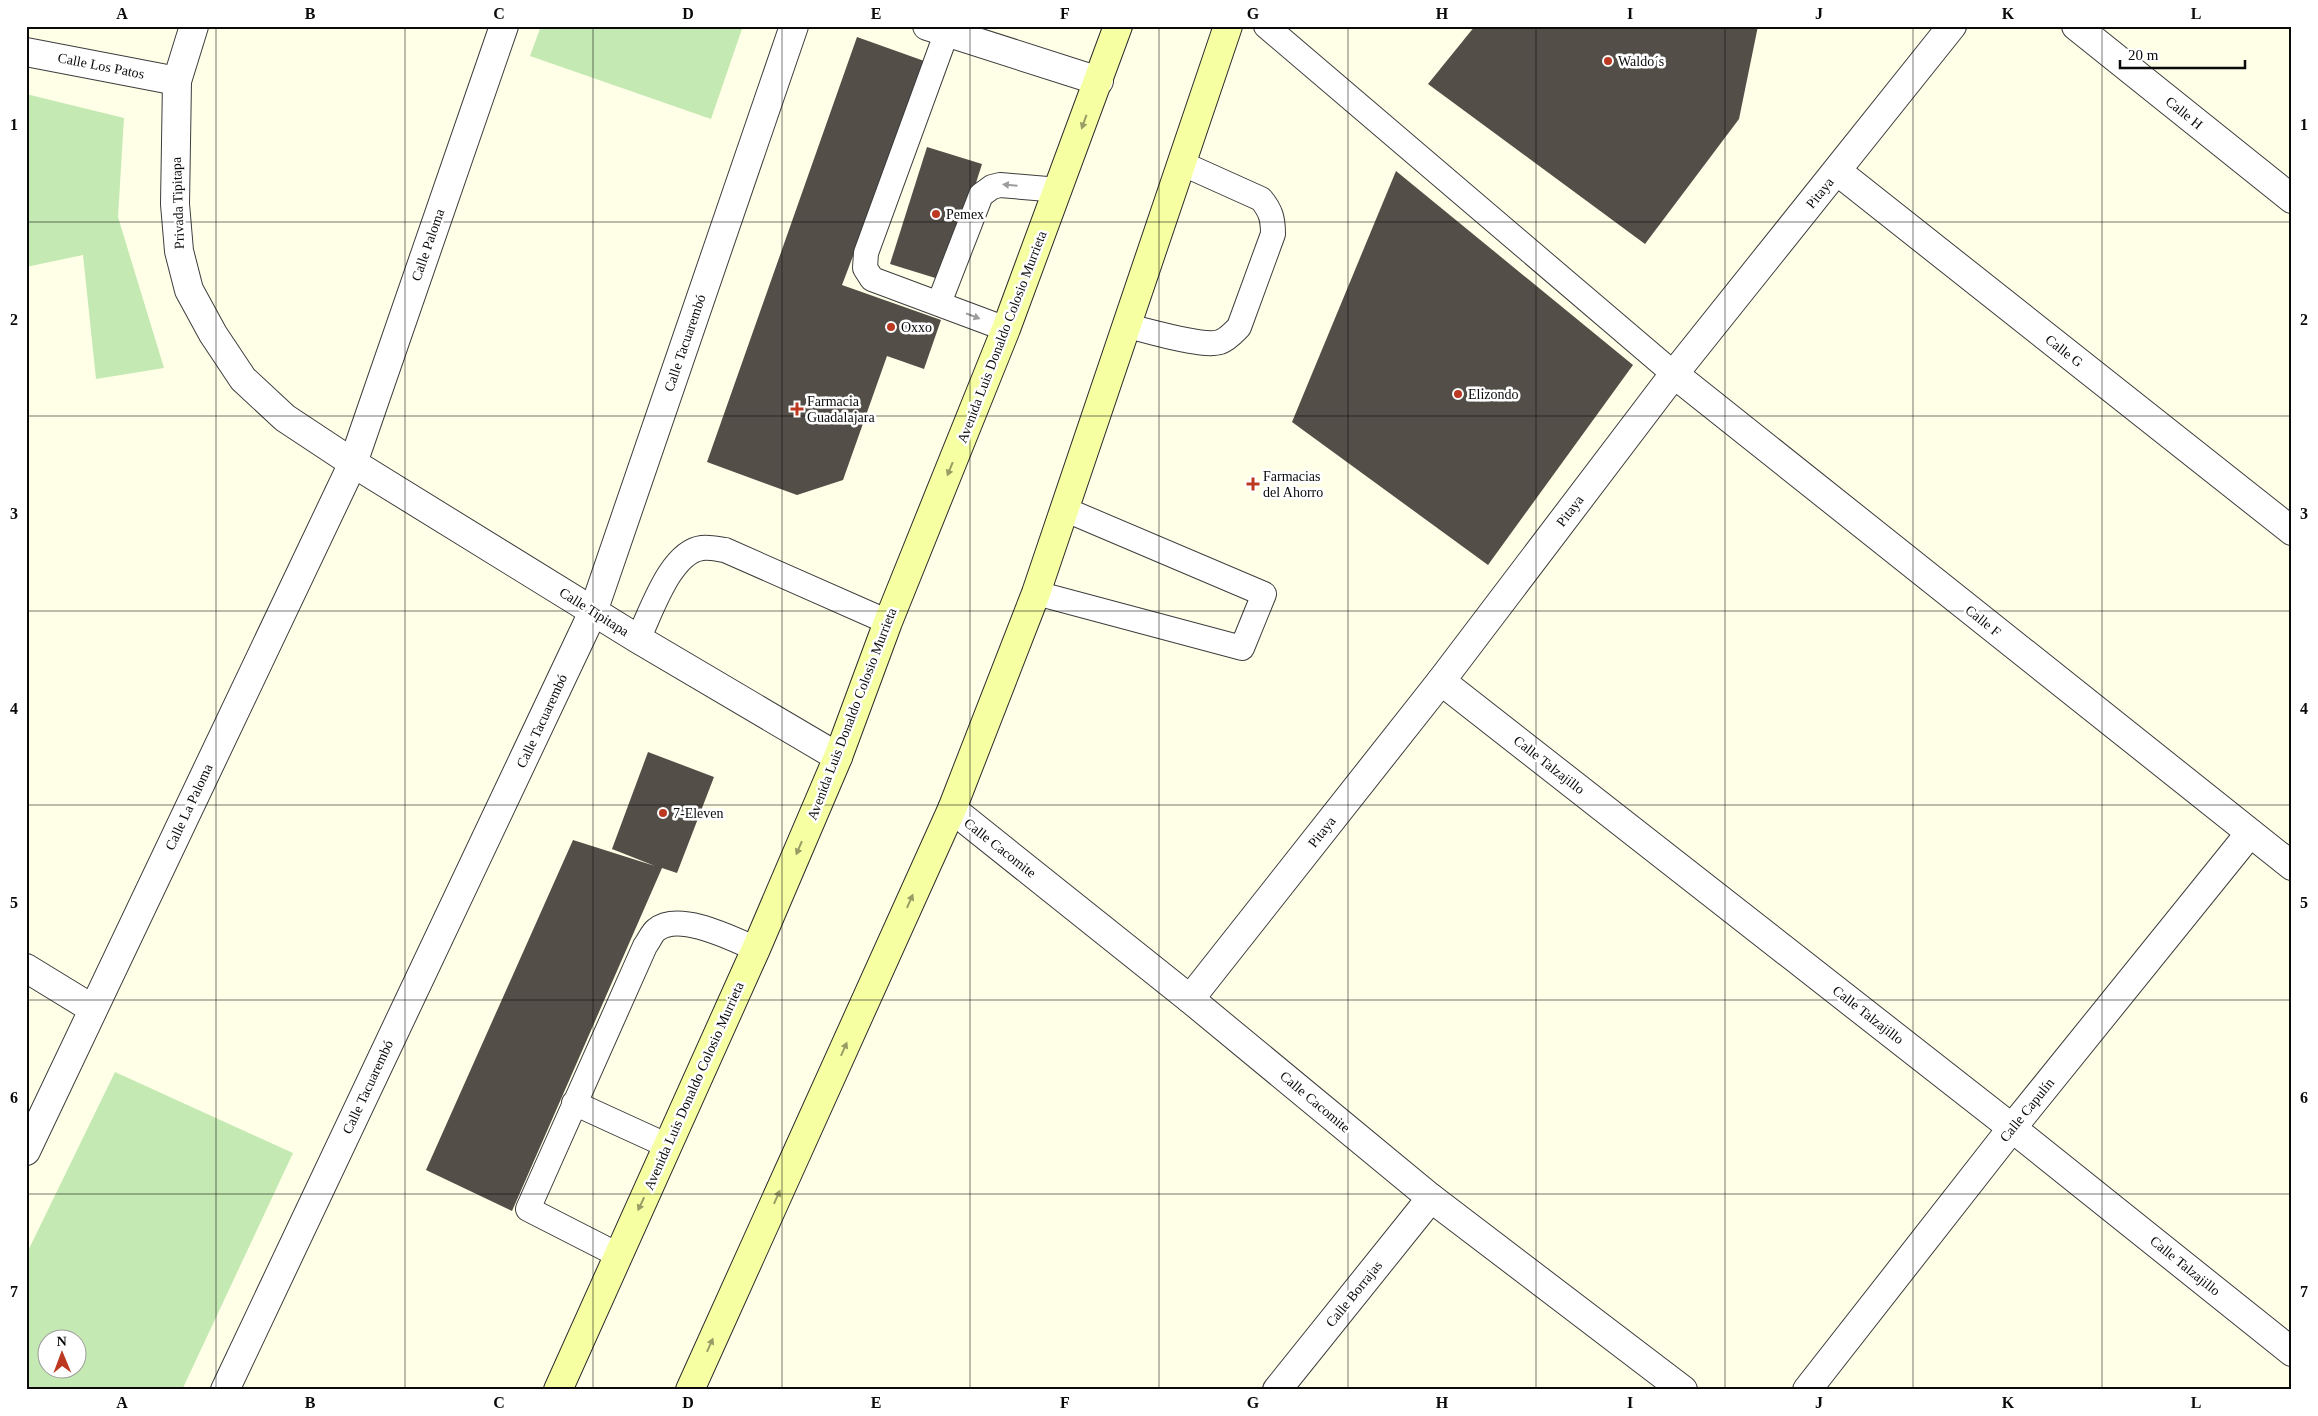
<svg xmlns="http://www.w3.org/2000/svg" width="2318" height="1416" font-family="'Times New Roman',serif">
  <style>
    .green { fill: #c4e9b2; fill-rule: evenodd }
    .building { fill: #534e47 }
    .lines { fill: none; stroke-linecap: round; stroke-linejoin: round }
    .lane-casing { stroke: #3d3d3d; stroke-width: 26 }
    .street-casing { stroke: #3d3d3d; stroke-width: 30 }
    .secondary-casing { stroke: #2c2c2c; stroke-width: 30 }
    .lane { stroke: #fff; stroke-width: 24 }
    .street { stroke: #fff; stroke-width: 28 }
    .secondary { stroke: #f7ffa3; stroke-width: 28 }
    .oneway { fill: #989d66 }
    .oneway2 { fill: #9d9d9d }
    .grid { fill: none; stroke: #0a0a0a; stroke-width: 1; stroke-opacity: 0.55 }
    .poi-dot { fill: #bc3821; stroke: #fff; stroke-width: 2 }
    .labels { text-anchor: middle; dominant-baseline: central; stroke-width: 5; stroke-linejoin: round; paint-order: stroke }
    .poi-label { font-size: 14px; fill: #0a0a0a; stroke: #fff; text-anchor: start }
    .street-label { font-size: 14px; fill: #0a0a0a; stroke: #fff }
    .neatline { fill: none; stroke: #0a0a0a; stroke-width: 2 }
    .grid-label { font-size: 16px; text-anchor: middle; font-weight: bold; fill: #0a0a0a }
  </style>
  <rect width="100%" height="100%" fill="#ffffe8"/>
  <g class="green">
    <polygon points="541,26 743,26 711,119 530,56"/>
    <polygon points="26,94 124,118 118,217 164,368 96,379 83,255 26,267"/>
    <path d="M115,1072L293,1153L182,1390H26V1255ZM48,1338H78V1368H48Z"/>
  </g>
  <g class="building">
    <polygon points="1475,26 1758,26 1739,119 1645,244 1428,84"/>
    <polygon points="857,37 927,62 842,285 941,320 924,369 887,356 843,480 797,495 707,462"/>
    <polygon points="927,147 982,164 945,281 890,264"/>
    <polygon points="1396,171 1633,365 1488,565 1292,422"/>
    <polygon points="648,752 714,777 677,873 662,868 512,1211 426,1170 573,840 655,866 612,849"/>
  </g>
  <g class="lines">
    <g class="lane-casing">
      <g id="lane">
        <polyline points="949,26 866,253 865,268 872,279 1006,329"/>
        <polyline points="1266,26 1674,374"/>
        <polyline points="939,303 981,195 992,187 1000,185 1059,190"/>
        <path d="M1126,326C1147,330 1202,348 1220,342C1228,339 1233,333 1239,327L1273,234C1273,219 1271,211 1261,199L1181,163"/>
        <polyline points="1036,593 1242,648 1264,594 1064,509"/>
        <path d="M638,639C651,613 670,552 702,548C709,547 718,549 725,550L888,622"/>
        <polyline points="574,1103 668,1146"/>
        <path d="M618,1255L528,1209L645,946C649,941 652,933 656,930C679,911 733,939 756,949"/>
      </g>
    </g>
    <g class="street-casing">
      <g id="street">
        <polyline points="194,26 177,81 175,204 179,251 189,290 213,334 243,379 285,418 353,463 638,639 838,757"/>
        <polyline points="927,26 1099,81"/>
        <polyline points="2076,26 2292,199"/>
        <polyline points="26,52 177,81"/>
        <polyline points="1837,171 2292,531"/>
        <polyline points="1674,374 2292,866"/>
        <polyline points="1441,681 2012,1128 2292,1352"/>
        <polyline points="952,809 1190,999 1431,1198 1683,1390"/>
        <polyline points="26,968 93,1009"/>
        <polyline points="1190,999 1441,681 1674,374 1952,26"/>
        <polyline points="26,1151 353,463 504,26"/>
        <polyline points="225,1390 593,612 794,26"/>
        <polyline points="1277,1390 1431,1198"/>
        <polyline points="1807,1390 2012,1128 2250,833"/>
      </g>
    </g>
    <g class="secondary-casing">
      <g id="secondary">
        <polyline points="558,1390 756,949 838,757 888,622 1006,329 1118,26"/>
        <polyline points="690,1390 952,809 1036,593 1228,26"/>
      </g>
    </g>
    <use href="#lane" class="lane"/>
    <use href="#street" class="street"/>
    <use href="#secondary" class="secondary"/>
  </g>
  <defs><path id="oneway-solid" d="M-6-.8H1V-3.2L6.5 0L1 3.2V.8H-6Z" transform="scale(1.25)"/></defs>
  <g class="oneway">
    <use href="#oneway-solid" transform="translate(1084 122) rotate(110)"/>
    <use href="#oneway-solid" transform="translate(950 469) rotate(112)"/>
    <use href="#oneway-solid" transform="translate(799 848) rotate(113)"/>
    <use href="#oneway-solid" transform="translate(910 901) rotate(-66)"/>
    <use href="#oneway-solid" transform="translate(844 1049) rotate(-66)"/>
    <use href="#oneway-solid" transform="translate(777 1197) rotate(-66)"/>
    <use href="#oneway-solid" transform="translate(641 1204) rotate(115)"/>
    <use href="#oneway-solid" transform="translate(710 1345) rotate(-66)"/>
  </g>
  <g class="oneway2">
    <use href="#oneway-solid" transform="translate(1010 185) rotate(-175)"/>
    <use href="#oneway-solid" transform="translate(973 316) rotate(21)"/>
  </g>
  <path class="grid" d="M216,26V1390M405,26V1390M593,26V1390M782,26V1390M970,26V1390M1159,26V1390M1348,26V1390M1536,26V1390M1725,26V1390M1913,26V1390M2102,26V1390M26,222H2292M26,416H2292M26,611H2292M26,805H2292M26,1000H2292M26,1194H2292"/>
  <g class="poi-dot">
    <circle cx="1608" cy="61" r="5"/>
    <circle cx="936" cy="214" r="5"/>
    <circle cx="891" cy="327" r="5"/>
    <circle cx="1458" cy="394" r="5"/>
    <path d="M794.5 401.5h5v5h5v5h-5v5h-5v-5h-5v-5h5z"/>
    <path d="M1250.5 476.5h5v5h5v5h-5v5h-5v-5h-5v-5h5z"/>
    <circle cx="663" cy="813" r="5"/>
  </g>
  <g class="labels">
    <g class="poi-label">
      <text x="1618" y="61">Waldo´s</text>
      <text x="946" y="214">Pemex</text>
      <text x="901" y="327">Oxxo</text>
      <text x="1468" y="394">Elizondo</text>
      <text x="807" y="401">Farmacia<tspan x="807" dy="16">Guadalajara</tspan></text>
      <text x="1263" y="476">Farmacias<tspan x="1263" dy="16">del Ahorro</tspan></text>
      <text x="673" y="813">7-Eleven</text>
    </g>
    <g class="street-label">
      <text transform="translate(101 66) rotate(11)">Calle Los Patos</text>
      <text transform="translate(2184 113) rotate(39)">Calle H</text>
      <text transform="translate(1820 193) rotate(-51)">Pitaya</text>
      <text transform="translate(178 203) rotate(-92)">Privada Tipitapa</text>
      <text transform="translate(428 245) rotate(-71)">Calle Paloma</text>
      <text transform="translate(1002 337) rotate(-69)">Avenida Luis Donaldo Colosio Murrieta</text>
      <text transform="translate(685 343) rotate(-71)">Calle Tacuarembó</text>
      <text transform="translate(2064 351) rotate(38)">Calle G</text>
      <text transform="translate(1570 511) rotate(-53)">Pitaya</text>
      <text transform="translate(594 612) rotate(32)">Calle Tipitapa</text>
      <text transform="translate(1983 621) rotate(39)">Calle F</text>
      <text transform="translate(852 714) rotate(-69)">Avenida Luis Donaldo Colosio Murrieta</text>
      <text transform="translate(542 721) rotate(-65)">Calle Tacuarembó</text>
      <text transform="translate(1549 765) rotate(38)">Calle Talzajillo</text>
      <text transform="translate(189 807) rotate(-65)">Calle La Paloma</text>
      <text transform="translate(1322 832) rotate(-52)">Pitaya</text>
      <text transform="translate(1000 848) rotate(38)">Calle Cacomite</text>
      <text transform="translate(1868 1015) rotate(38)">Calle Talzajillo</text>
      <text transform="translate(694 1086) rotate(-66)">Avenida Luis Donaldo Colosio Murrieta</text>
      <text transform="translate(368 1087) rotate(-65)">Calle Tacuarembó</text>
      <text transform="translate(1315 1102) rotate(40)">Calle Cacomite</text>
      <text transform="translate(2027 1110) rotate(-51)">Calle Capulín</text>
      <text transform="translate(2185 1266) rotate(39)">Calle Talzajillo</text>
      <text transform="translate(1354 1294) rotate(-51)">Calle Borrajas</text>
    </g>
  </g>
  <rect width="2318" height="1416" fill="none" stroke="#ffffff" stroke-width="55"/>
  <g transform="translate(62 1354) rotate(359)"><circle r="24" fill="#ffffff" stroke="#9d9d9d"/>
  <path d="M0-4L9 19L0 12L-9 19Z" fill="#bc3821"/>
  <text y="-8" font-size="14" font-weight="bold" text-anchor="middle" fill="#0a0a0a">N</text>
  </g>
  <path d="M2120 60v8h125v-8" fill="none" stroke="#0a0a0a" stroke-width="2.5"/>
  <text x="2128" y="60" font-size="15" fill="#0a0a0a" stroke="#ffffff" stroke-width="4" paint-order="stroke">20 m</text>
  <rect x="28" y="28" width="2262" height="1360" class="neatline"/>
  <g class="grid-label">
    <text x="122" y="19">A</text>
    <text x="310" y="19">B</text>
    <text x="499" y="19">C</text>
    <text x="688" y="19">D</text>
    <text x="876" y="19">E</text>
    <text x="1065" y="19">F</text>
    <text x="1253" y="19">G</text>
    <text x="1442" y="19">H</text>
    <text x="1630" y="19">I</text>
    <text x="1819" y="19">J</text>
    <text x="2008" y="19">K</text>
    <text x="2196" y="19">L</text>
    <text x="14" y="130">1</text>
    <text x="2304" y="130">1</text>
    <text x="14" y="325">2</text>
    <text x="2304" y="325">2</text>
    <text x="14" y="519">3</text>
    <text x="2304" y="519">3</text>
    <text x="14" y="714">4</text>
    <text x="2304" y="714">4</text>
    <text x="14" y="908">5</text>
    <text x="2304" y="908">5</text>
    <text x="14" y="1103">6</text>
    <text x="2304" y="1103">6</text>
    <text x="14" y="1297">7</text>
    <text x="2304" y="1297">7</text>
    <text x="122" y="1408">A</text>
    <text x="310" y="1408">B</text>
    <text x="499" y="1408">C</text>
    <text x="688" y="1408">D</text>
    <text x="876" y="1408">E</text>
    <text x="1065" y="1408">F</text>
    <text x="1253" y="1408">G</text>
    <text x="1442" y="1408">H</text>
    <text x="1630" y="1408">I</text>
    <text x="1819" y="1408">J</text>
    <text x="2008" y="1408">K</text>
    <text x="2196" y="1408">L</text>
  </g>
</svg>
